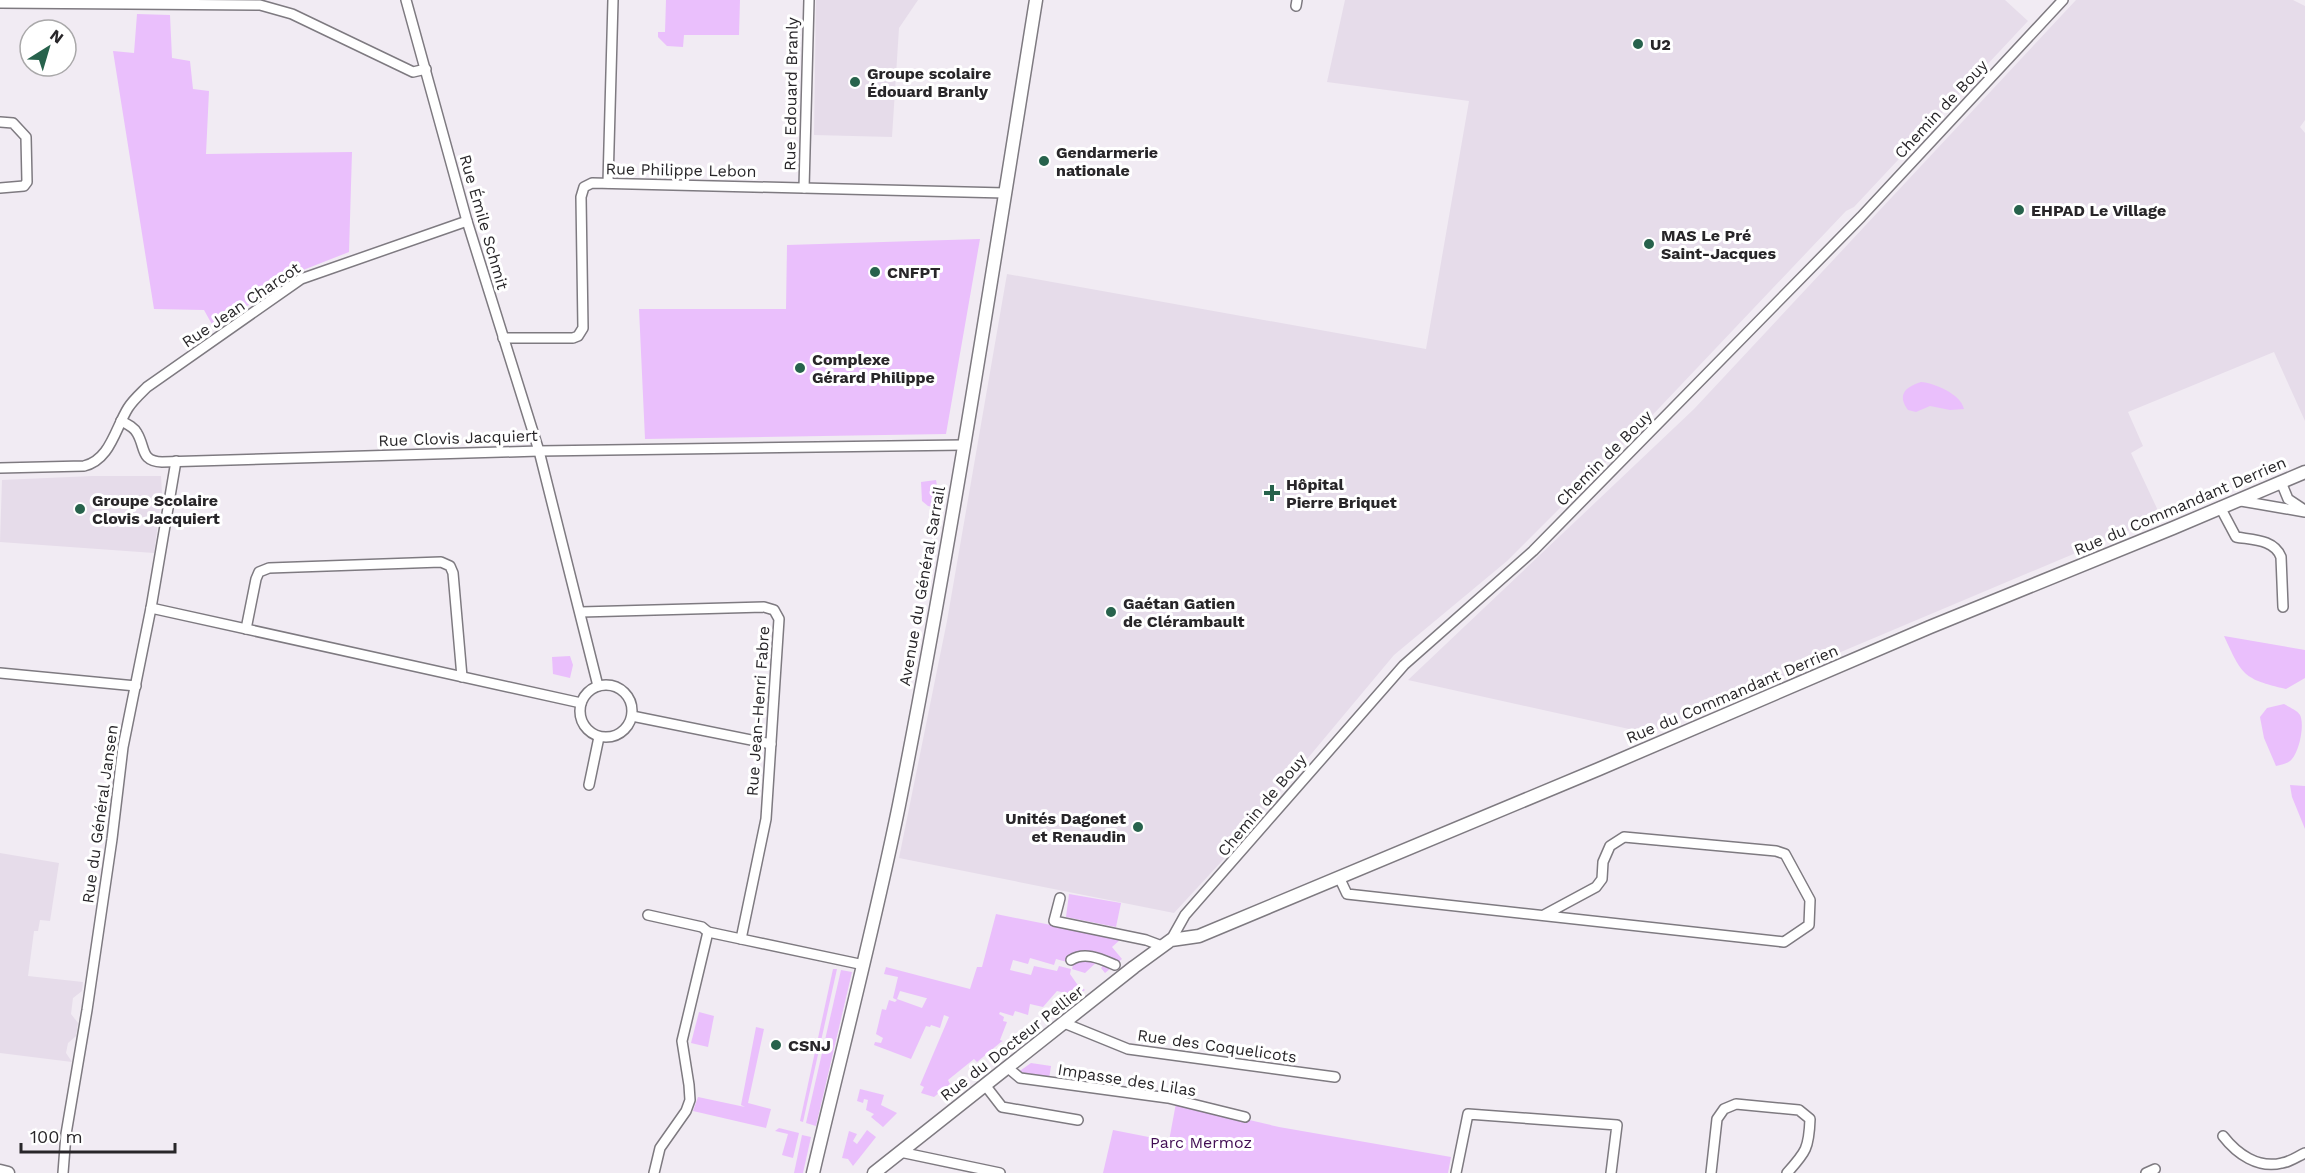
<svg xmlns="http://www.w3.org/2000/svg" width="2305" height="1173" font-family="'Work Sans',sans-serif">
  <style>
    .built { fill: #e6dcea }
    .green { fill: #eabffc; fill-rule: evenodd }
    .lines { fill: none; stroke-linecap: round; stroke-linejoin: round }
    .street-casing { stroke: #7e7a80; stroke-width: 12 }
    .secondary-casing { stroke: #7e7a80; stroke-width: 15 }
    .street { stroke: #fff; stroke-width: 9 }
    .secondary { stroke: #fff; stroke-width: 12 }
    .poi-dot { fill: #27624c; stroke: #fff; stroke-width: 2 }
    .labels { text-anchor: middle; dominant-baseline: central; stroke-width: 6; stroke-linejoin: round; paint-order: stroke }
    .poi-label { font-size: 16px; font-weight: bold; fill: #282629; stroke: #fff; text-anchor: start }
    .street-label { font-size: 16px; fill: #282629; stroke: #fff }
    .park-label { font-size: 16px; fill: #410d53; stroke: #fff }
  </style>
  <rect width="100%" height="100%" fill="#f1ebf3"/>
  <g class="built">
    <polygon points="816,0 918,0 899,28 892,137 814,135"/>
    <polygon points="1345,0 2005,0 2028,21 1854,207 1846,211 1643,425 1507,561 1394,655 1221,862 1174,913 899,858 947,621 1007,274 1426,349 1469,101 1327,82"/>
    <polygon points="2076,0 2293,0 2305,6 2305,120 2300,127 2305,133 2305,421 2274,352 2128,412 2143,446 2131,453 2161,517 1642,736 1629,729 1408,680 1694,409"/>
    <polygon points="92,476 161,476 162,493 154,553 0,542 2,480"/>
    <polygon points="0,853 59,863 50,921 40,920 38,931 34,931 28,976 83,982 82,991 73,998 71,1014 78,1023 76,1036 68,1043 66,1053 72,1062 0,1053"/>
  </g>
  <g class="green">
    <polygon points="666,0 740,0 739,35 684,35 683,47 667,46 658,37 658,32 665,32"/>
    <polygon points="137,14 170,15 172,58 190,61 193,89 209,91 206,154 352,152 349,252 298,272 214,328 204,310 154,309 113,51 134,53"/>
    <polygon points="980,239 946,434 645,439 639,309 786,309 787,245"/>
    <path d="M1921,382C1934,383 1961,394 1964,409L1950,410L1930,406L1916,412L1908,410C1897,395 1905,387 1921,382Z"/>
    <polygon points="936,480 939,497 933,507 928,506 922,501 921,482"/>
    <path d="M2224,636L2305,650V678L2286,689C2243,679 2242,675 2224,636Z"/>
    <polygon points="570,656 573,665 570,678 553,674 552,657"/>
    <path d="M2284,704C2289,707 2297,710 2300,715C2305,725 2299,754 2290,761C2286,764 2281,765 2276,766L2264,738L2260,717L2267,708Z"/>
    <polygon points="2290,785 2305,786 2305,829 2292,797"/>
    <polygon points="1069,894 1121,903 1116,927 1066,917"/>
    <path d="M996,914L1121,939L1112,947L1122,959L1105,973L1101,968L1104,964L1100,959L1085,973L1072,969L1074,961L1068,959L1067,962L1056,959L1054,965L1030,958L1028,964L1013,960L1010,970L1031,975L1034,966L1057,971L1059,966L1071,969L1070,974L1077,984L1085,990L1077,996L1057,991L1043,1007L1030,1004L1028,1015L1015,1011L1013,1016L1000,1012L999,1014L1004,1017L1003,1021L1007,1022L1000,1040L1003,1041L1001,1042L977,1062L974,1059L948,1080L950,1084L934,1097L921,1093L924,1087L920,1085L949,1017L944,1015L940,1028L931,1025L930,1027L926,1026L911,1059L874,1045L875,1042L881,1043L883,1038L876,1034L882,1009L886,1010L889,1000L895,1002L897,1000L893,998L898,977L884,974L886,967L970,989L977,967H982ZM900,991L926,998H927L922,1008L897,999Z"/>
    <polygon points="833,969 837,969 803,1122 800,1121"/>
    <polygon points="841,970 852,972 816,1126 806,1123"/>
    <polygon points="699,1012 714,1016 708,1047 691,1043"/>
    <polygon points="756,1027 764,1029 748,1103 771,1109 766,1128 693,1111 698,1097 745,1107 741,1105"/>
    <polygon points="1031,1063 1051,1066 1049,1079 1017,1073"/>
    <polygon points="860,1089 884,1095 881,1105 897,1113 883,1127 871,1117 874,1114 866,1110 868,1100 864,1099 863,1103 857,1101"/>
    <polygon points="1176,1103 1279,1127 1451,1157 1448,1173 1103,1173 1113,1130 1169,1141"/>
    <polygon points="779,1128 799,1133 793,1158 782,1155 788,1134 775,1131"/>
    <polygon points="867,1130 876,1137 853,1166 848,1159 842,1158 849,1131 857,1134 853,1141 857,1144"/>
    <polygon points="802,1135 811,1137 803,1173 794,1173"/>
  </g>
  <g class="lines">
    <g class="street-casing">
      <g id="street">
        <polyline points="406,0 467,221 539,451 598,686"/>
        <polyline points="0,3 260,5 292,14 413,72 426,69"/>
        <polyline points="1296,6 1297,0"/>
        <polyline points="0,122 13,123 26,137 27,182 24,186 0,188"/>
        <polyline points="608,183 613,0"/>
        <polyline points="804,188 809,0"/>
        <polyline points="503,338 573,338 578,336 583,328 581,197 584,187 592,183 1005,193"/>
        <path d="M121,421C127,424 134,427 137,433C146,448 140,461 162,462L539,451L963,445"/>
        <path d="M0,468L84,466C110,460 115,429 128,408C133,400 140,394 147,387L301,279L467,221"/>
        <polyline points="2281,482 2288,499 2303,509"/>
        <polyline points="2241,501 2305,512"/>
        <path d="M2220,507L2236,537C2252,540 2274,539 2281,557L2283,607"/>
        <polyline points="151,608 581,703"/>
        <polyline points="581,612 764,607 774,610 779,619 766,819 741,939"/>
        <polyline points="246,629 256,579 259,572 269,568 441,562 450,566 453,573 462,677"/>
        <polyline points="0,673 136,686"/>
        <circle cx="606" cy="711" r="26"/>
        <polyline points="632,716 771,744"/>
        <polyline points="589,785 599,737"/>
        <polyline points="1339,877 1347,894 1784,942 1809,925 1810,900 1785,854 1776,851 1624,837 1610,846 1603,862 1602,879 1596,887 1544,915"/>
        <polyline points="1060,898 1054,921 1146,940 1162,946"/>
        <polyline points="648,915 702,927 708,932 741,939 864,965"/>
        <polyline points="1171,940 1185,915 1404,665 1533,551 1861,217 2063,0"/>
        <path d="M1071,960C1085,951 1101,959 1115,965"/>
        <polyline points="1064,1023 1128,1049 1335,1077"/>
        <polyline points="1007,1067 1020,1078 1168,1098 1245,1117"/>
        <polyline points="985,1085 1002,1107 1078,1120"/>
        <path d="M2223,1136C2237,1154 2258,1169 2282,1163C2290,1162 2298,1156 2305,1153"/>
        <polyline points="900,1152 1000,1173"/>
        <polyline points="63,1173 66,1134 87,1010 112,839 123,747 151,608 176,461"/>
        <polyline points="654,1173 660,1148 686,1111 690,1100 689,1085 682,1041 708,932"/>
        <polyline points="1456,1173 1468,1114 1617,1125 1611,1173"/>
        <path d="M1711,1173L1717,1119L1724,1109L1736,1104L1799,1110L1810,1119C1809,1148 1806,1152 1787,1173"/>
        <polyline points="2146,1173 2155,1169"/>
      </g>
    </g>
    <g class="secondary-casing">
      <g id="secondary">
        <polyline points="0,1171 8,1173"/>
        <path d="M813,1173C842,1050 874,928 899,805C952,538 993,268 1036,0"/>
        <polyline points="874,1173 1134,967 1171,940 1199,936 1599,769 1930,627 2173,528 2305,472"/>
      </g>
    </g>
    <use href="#street" class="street"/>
    <use href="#secondary" class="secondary"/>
  </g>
  <g class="poi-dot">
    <circle cx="1638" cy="44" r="6"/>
    <circle cx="855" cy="82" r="6"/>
    <circle cx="1044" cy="161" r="6"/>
    <circle cx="2019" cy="210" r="6"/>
    <circle cx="1649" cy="244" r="6"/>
    <circle cx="875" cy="272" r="6"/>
    <circle cx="800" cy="368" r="6"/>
    <path d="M1269 484h6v6h6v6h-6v6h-6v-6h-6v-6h6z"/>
    <circle cx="80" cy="509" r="6"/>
    <circle cx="1111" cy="612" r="6"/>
    <circle cx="1138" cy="827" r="6"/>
    <circle cx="776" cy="1045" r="6"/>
  </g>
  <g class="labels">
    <g class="poi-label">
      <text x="1650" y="44">U2</text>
      <text x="867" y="73">Groupe scolaire<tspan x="867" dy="18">Édouard Branly</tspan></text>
      <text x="1056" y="152">Gendarmerie<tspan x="1056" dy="18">nationale</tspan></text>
      <text x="2031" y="210">EHPAD Le Village</text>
      <text x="1661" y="235">MAS Le Pré<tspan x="1661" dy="18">Saint-Jacques</tspan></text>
      <text x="887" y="272">CNFPT</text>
      <text x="812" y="359">Complexe<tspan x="812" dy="18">Gérard Philippe</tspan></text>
      <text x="1286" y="484">Hôpital<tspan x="1286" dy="18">Pierre Briquet</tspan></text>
      <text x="92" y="500">Groupe Scolaire<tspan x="92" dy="18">Clovis Jacquiert</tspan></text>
      <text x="1123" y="603">Gaétan Gatien<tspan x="1123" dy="18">de Clérambault</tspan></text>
      <text x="1126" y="818" text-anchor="end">Unités Dagonet<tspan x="1126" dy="18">et Renaudin</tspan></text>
      <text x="788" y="1045">CSNJ</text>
    </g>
    <g class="street-label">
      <text transform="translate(791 94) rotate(-89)">Rue Edouard Branly</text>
      <text transform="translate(1941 109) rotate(-47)">Chemin de Bouy</text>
      <text transform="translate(681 170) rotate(1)">Rue Philippe Lebon</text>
      <text transform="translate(484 222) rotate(74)">Rue Émile Schmit</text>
      <text transform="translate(241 305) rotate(-34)">Rue Jean Charcot</text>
      <text transform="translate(458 438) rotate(-2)">Rue Clovis Jacquiert</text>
      <text transform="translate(1604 458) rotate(-45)">Chemin de Bouy</text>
      <text transform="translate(2180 506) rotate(-23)">Rue du Commandant Derrien</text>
      <text transform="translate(922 586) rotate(-80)">Avenue du Général Sarrail</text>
      <text transform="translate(1732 694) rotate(-23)">Rue du Commandant Derrien</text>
      <text transform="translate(758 711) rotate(-86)">Rue Jean-Henri Fabre</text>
      <text transform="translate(1262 805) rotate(-50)">Chemin de Bouy</text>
      <text transform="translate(100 814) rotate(-82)">Rue du Général Jansen</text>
      <text transform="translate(1012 1043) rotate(-38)">Rue du Docteur Pellier</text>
      <text transform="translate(1217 1046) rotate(8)">Rue des Coquelicots</text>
      <text transform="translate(1127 1080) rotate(9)">Impasse des Lilas</text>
    </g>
    <g class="park-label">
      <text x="1201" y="1142">Parc Mermoz</text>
    </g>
  </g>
  <g transform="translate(48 48) rotate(37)"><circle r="28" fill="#ffffff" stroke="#a9a8a9" stroke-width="1.5"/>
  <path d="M0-4.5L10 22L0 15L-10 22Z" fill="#27624c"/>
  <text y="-9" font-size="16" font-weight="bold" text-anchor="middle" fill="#282629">N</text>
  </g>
  <path d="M21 1143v9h154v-9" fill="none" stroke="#282629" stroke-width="3"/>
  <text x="30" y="1143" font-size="18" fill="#282629" stroke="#ffffff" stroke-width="4.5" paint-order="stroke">100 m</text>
</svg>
